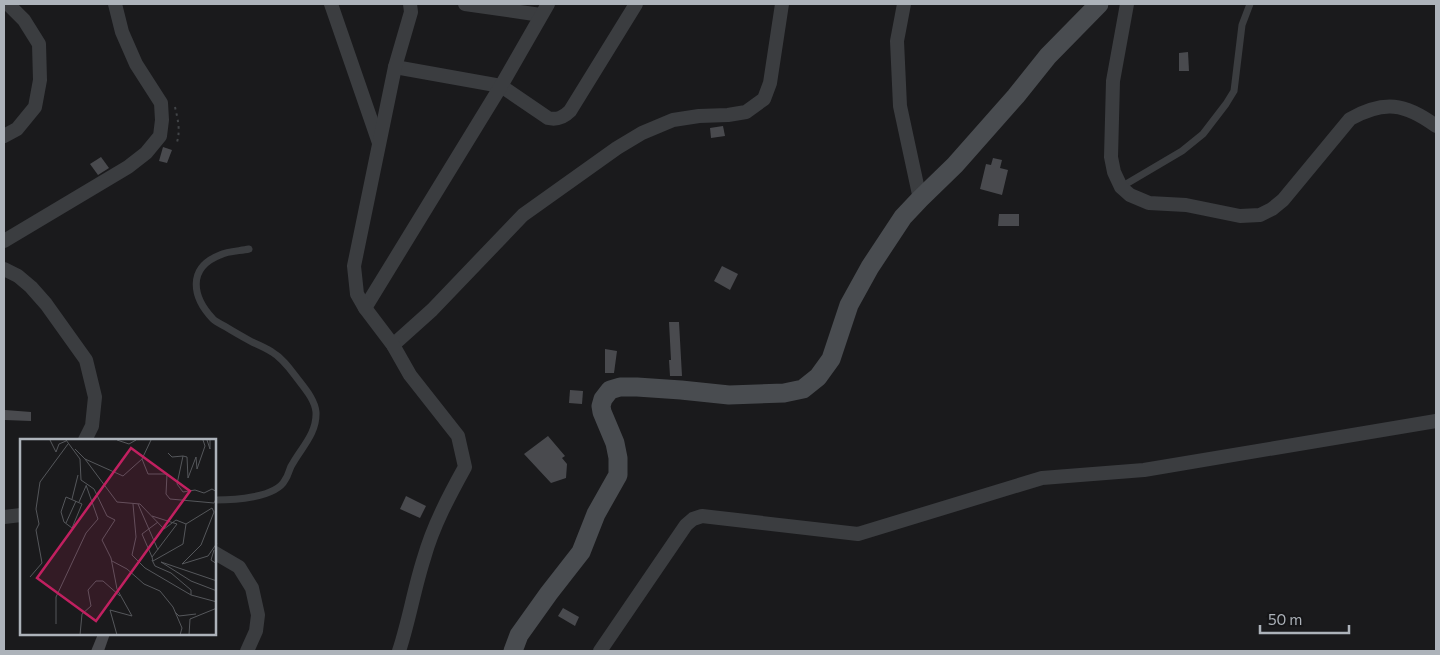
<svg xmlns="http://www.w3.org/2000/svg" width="1440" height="655" font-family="Commissioner,sans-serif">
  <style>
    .building { fill: #494a4e }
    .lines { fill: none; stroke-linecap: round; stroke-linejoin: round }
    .path { stroke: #414447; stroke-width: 2; stroke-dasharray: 2.5 4; stroke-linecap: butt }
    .lane { stroke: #3b3d40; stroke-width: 7 }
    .street { stroke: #3b3d40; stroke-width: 14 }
    .secondary { stroke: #494c50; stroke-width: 19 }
    .inset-road { fill: none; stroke: #55575b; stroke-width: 1 }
    .view { fill: #c12060; fill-opacity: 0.15; stroke: #c12060; stroke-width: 2.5 }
    .inset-edge { fill: none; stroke: #adb3ba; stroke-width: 2.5 }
  </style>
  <rect width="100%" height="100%" fill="#1a1a1c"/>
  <g class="building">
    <polygon points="1188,52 1189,71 1179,71 1179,53"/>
    <polygon points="723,126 725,136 711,138 710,128"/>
    <polygon points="163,147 172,150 167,163 159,161"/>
    <polygon points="101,157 109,168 98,175 90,164"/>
    <polygon points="993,158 1002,160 1000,168 1008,170 1002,195 980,189 986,164 991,165"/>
    <polygon points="999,214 1019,214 1019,226 998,226"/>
    <polygon points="722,266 738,274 730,290 714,281"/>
    <polygon points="669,322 679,322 682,376 670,376 669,360 671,360"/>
    <polygon points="605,349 617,351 614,373 605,373"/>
    <polygon points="570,390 583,391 582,404 569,403"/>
    <polygon points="5,410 31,412 31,421 5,420"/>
    <polygon points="548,436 565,456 562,458 567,464 566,478 551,483 524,454"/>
    <polygon points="406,496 426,506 420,518 400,509"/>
    <polygon points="563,608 579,617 575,626 558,616"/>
    <polygon points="98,634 110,634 104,651 91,651"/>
  </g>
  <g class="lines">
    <path class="path" d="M175,107C178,120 181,132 176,145"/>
    <g class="lane">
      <polyline points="1121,187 1182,151 1203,134 1226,104 1234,91 1242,25 1250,4"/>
      <path d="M215,500C233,500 276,498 285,480C289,475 289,468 293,463C302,447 317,433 316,412C315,401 307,391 300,382C292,372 284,359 272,352C266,348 259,345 252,342C243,337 234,332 226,327C221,324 216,322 213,319C192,297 187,268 220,255C228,251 240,251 249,249"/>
    </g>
    <g class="street">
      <polyline points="331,4 379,143"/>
      <polyline points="465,4 541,15"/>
      <polyline points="904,4 897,41 900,106 920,199"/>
      <path d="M1127,4L1113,81L1111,157L1114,172L1121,187L1130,195L1149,203L1186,205L1240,216L1260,215L1272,209L1283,200L1350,119C1384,100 1405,103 1436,126"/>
      <path d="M395,67L501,86L548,118C557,120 563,118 570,111L636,4"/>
      <polyline points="4,136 17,129 35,107 40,80 39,44 24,20 8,4"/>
      <polyline points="4,241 128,167 146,153 160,136 162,120 161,103 136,64 122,32 115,4"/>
      <polyline points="4,269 18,276 31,287 46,304 86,360 95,397 92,426 85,440"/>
      <polyline points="365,308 501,86 548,4"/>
      <polyline points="393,345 432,310 523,215 617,148 642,133 673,120 699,116 728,115 746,112 764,99 770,83 782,4"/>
      <polyline points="4,517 21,515"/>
      <polyline points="215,553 239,567 252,588 258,615 256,631 247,651"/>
      <path d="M399,651C409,621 414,589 424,558C433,526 449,496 465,467L458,436L410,375L393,345L365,308L357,294L354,266L395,67L411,12L410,4"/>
      <polyline points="600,651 686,525 693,519 702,516 858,534 1042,478 1144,470 1436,421"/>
    </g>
    <polyline class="secondary" points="513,651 519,635 549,593 581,552 596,514 618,475 618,458 615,443 602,412 601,406 603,399 610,390 620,387 637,387 681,390 729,395 784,393 803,389 818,377 831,359 849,305 870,267 903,217 920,199 955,165 1016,96 1048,56 1099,4"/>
  </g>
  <g transform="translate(20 439)">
    <rect width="196" height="196" fill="#1a1a1c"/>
    <path class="inset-road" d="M30,1L36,13L39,5L46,2M46,1L60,20L61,41L74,50L87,77L95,81L82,101L91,119L97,150L112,177L90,171L97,196M97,1L109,5L116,1M183,1L185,7L177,30L176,18L168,39L167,18L163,17L157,45L163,53L175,51L184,54L192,50L197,53M187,1L190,10V1M55,10L65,20L103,37L122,20L131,1M148,14L152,18L163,17M65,20L97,63L120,65L144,90L156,81L166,85L192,69L194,73L181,106L162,125L188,117L197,104M122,20L128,35H147L146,55L150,60L194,64L197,58M46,58L62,65L52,89L44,83L41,73ZM52,60L58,36M59,63L66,47M113,65L116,98L112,116L125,129L171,156L197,163M118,65L138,111M132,77L157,85L132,118L133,122L163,105L166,85M46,84L56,62M194,111L191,121L197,125M132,118L122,95L138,83M132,121L135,127L151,134L171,151V156M92,122L107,130L124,145L140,152L153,168L162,189L160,196M10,138L22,124L16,91L19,85L16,70L20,43L48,5M197,142L141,123L171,142L197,152M155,173L159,177L176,175M36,185V158L66,94L78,80L66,46M60,196L62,175L71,167L68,151L76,142H83L100,157M169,196L170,180L197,169"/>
    <path class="view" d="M111,9L170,52L76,182L17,139Z"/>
    <rect width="196" height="196" class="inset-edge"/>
  </g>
  <rect width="1440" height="655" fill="none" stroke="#adb3ba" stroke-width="10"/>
  <path d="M1260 625v8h89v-8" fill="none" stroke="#adb3ba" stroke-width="2.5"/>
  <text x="1268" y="625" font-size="15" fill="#adb3ba" stroke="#151517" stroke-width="4" paint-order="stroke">50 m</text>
</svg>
